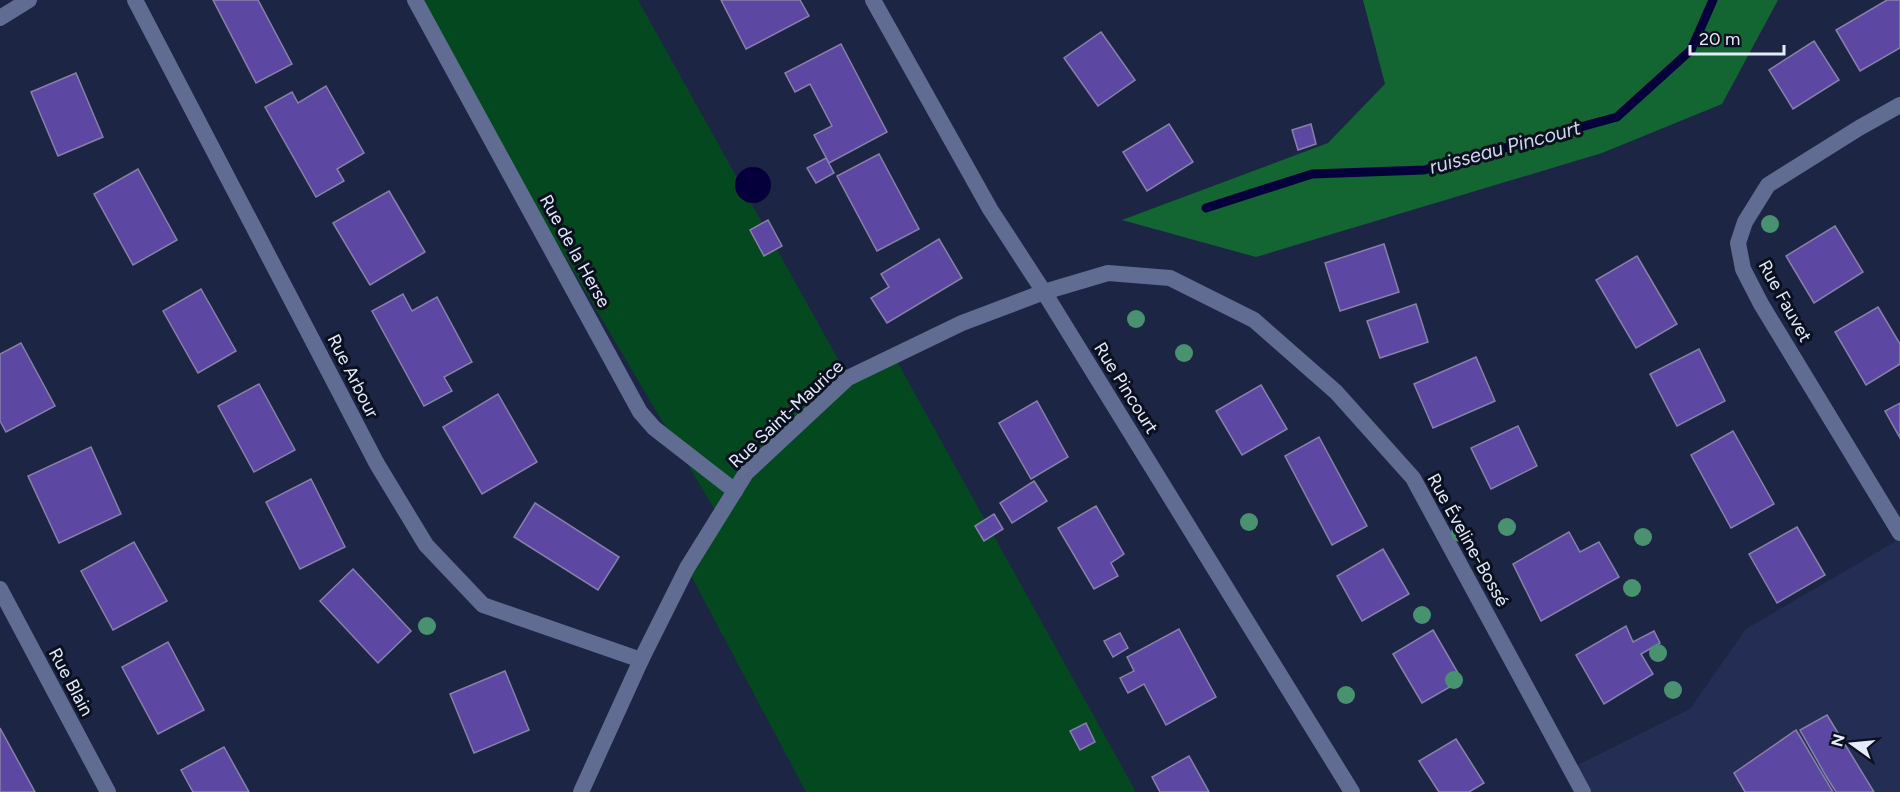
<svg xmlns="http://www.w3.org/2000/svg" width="1900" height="792" font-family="Figtree,sans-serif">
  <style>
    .built { fill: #242e55 }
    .green { fill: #044820 }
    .forest { fill: #136632 }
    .water { fill: #05003c }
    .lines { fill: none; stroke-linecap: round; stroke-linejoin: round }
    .stream { stroke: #05003c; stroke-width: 9 }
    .building { fill: #5c47a2; stroke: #8781aa; stroke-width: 1.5 }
    .minor { stroke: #606c91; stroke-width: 16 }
    .tree { fill: #49926f }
    .labels { text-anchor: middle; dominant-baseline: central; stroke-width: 6; stroke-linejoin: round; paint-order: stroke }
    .street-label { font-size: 18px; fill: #e5ebfc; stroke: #0b101e }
    .water-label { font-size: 20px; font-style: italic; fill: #ced7ee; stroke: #0b101e }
  </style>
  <rect width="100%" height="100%" fill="#1d2545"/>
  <polygon class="built" points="1900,539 1900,792 1583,792 1570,769 1690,709 1746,629"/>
  <polygon class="green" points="413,0 638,0 848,377 894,356 1136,792 806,792 687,568 719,517"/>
  <polygon class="forest" points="1363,0 1778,0 1722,104 1602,153 1256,257 1122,220 1328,143 1385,84"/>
  <circle class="water" cx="753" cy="185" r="18"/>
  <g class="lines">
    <polyline class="stream" points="1206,208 1312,174 1424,170 1617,117 1691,50 1713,0"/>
  </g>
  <g class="building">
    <polygon points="213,0 258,0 292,64 256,83"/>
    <polygon points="721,0 800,0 809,16 746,49"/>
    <polygon points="1887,0 1900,0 1900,48 1860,71 1836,30"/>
    <polygon points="1101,32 1135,80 1098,106 1064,58"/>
    <polygon points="1814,41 1839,80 1793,109 1769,70"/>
    <polygon points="841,44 887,132 829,163 814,135 832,126 810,84 795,92 785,73"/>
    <polygon points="76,73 103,137 58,156 31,92"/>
    <polygon points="326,86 364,153 337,169 344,181 316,197 265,107 292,92 298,103"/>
    <polygon points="1169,124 1193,162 1147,191 1123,152"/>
    <polygon points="1311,124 1316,144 1298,150 1292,130"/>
    <polygon points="879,154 919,229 877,251 837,176"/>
    <polygon points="826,158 834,173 816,183 807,168"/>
    <polygon points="138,169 177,240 133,265 94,194"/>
    <polygon points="389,191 425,252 370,285 333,223"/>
    <polygon points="768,220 782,246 764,256 750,230"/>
    <polygon points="1835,226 1863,272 1814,303 1786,256"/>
    <polygon points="939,239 962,278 887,323 871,298 889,287 881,274"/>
    <polygon points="1384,244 1399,292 1340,311 1325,263"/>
    <polygon points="1637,256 1677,324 1636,348 1596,280"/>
    <polygon points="201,289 236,351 198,373 163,311"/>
    <polygon points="403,294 412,311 437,297 472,362 444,377 452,391 424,406 372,311"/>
    <polygon points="1416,304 1428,342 1380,358 1367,321"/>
    <polygon points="1878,307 1900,344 1900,364 1866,385 1835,332"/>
    <polygon points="21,343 55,406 6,432 0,421 0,354"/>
    <polygon points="1699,349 1725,401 1677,426 1650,374"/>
    <polygon points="1476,357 1495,401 1433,428 1414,384"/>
    <polygon points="259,384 295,450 254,472 218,406"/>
    <polygon points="1261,385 1287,429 1242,455 1216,411"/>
    <polygon points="498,394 537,462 482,494 443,427"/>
    <polygon points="1037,401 1068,457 1031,479 999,423"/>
    <polygon points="1900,403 1900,438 1885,411"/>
    <polygon points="1518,426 1537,466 1491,489 1471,448"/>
    <polygon points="1733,431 1774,504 1731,528 1691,455"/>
    <polygon points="1319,437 1367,526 1332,545 1285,456"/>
    <polygon points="91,447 121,514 59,543 28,476"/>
    <polygon points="311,479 345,547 300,569 266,502"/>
    <polygon points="1034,481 1047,501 1012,523 1000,503"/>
    <polygon points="535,503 619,557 598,590 514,537"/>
    <polygon points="1096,506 1124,554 1111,563 1118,576 1094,589 1058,528"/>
    <polygon points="994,514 1003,529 984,541 975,526"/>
    <polygon points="1797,527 1825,575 1777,603 1749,554"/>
    <polygon points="1569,532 1580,552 1599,542 1619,577 1541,621 1513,564"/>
    <polygon points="134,542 167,601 113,630 81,571"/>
    <polygon points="1383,549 1409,594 1362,621 1337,576"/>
    <polygon points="353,569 411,631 378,663 320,601"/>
    <polygon points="1626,626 1633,642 1654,631 1660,643 1641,654 1653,674 1604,704 1576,655"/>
    <polygon points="1179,629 1216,697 1166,725 1144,684 1128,693 1120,678 1134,671 1127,657"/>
    <polygon points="1433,630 1462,680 1422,703 1393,654"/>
    <polygon points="1120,633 1128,648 1113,657 1104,641"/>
    <polygon points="168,642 204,710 158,734 122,667"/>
    <polygon points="505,671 529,730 474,753 450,694"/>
    <polygon points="1827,715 1874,792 1836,792 1826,776 1800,730"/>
    <polygon points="1086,723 1095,742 1080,750 1070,731"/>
    <polygon points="0,728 35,792 0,792"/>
    <polygon points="1796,730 1833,792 1745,792 1734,773"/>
    <polygon points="1456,739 1484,783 1469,792 1439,792 1419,761"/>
    <polygon points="224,747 249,792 193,792 181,770"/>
    <polygon points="1189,756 1209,792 1160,792 1152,777"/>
  </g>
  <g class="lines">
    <g class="minor">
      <polyline points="135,0 377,464 426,545 483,605 641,660"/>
      <polyline points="415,0 640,412 654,428 735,491"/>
      <polyline points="873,0 990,209 1044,292 1352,792"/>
      <polyline points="0,18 29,0"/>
      <polyline points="1900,105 1859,128 1768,185 1745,222 1738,243 1743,269 1761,304 1900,533"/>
      <polyline points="0,589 108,792"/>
      <polyline points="581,792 641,660 687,568 746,473 848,378 962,323 1044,292 1108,273 1170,278 1254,320 1336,392 1413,478 1583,792"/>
    </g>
  </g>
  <g class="tree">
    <circle cx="1770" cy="224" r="9"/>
    <circle cx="1136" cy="319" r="9"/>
    <circle cx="1184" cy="353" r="9"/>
    <circle cx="1249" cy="522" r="9"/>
    <circle cx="1507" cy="527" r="9"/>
    <circle cx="1460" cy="533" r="9"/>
    <circle cx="1643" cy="537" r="9"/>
    <circle cx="1632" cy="588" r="9"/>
    <circle cx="1422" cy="615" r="9"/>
    <circle cx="427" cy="626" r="9"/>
    <circle cx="1658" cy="653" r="9"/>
    <circle cx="1454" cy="680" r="9"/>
    <circle cx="1673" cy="690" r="9"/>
    <circle cx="1346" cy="695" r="9"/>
  </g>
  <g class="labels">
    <g class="street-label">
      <text transform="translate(575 251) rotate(61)">Rue de la Herse</text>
      <text transform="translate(1785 301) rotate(61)">Rue Fauvet</text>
      <text transform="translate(353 376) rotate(63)">Rue Arbour</text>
      <text transform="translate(1126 388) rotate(58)">Rue Pincourt</text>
      <text transform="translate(786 414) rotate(-43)">Rue Saint-Maurice</text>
      <text transform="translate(1468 540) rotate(61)">Rue Éveline-Bossé</text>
      <text transform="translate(71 682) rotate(62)">Rue Blain</text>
    </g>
    <g class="water-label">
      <text transform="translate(1505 147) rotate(-15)">ruisseau Pincourt</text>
    </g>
  </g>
  <g transform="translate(1852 744) rotate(285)" stroke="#0b101e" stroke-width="4.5" paint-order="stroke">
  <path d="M0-4.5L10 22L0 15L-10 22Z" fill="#e5ebfc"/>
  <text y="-9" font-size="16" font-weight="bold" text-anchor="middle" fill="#e5ebfc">N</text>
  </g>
  <path d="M1690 45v9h94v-9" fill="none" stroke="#e5ebfc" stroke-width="3"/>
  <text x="1699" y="45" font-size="18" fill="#e5ebfc" stroke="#0b101e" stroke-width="4.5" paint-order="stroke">20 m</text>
</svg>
